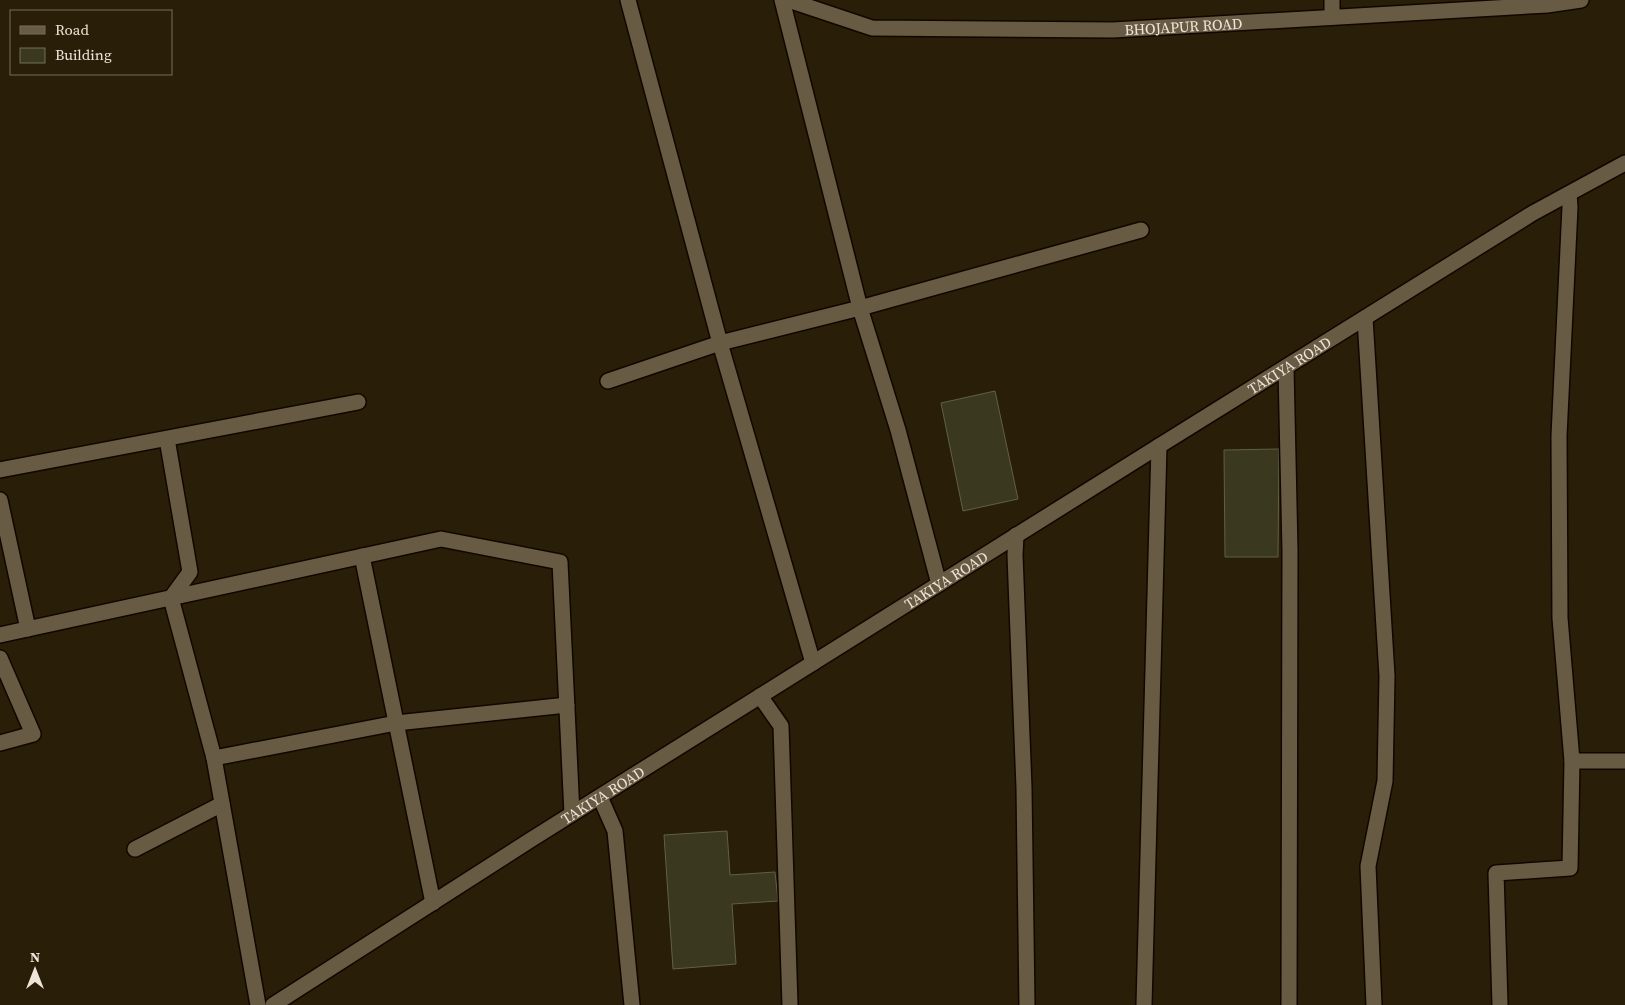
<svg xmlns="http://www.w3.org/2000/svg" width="1625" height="1005" font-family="'Source Serif 4',serif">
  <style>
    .building { fill: #3b3820; stroke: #625f46 }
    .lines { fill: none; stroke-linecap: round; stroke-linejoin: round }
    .street-casing { stroke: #120700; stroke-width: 18 }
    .secondary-casing { stroke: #120700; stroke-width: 18 }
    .street { stroke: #685b44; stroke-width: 15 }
    .secondary { stroke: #685b44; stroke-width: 15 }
    .labels { text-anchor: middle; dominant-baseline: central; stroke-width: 4.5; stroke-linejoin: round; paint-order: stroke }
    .street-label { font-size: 15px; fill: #ede5d8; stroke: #291e08 }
  </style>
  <rect width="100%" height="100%" fill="#291e08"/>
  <g class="building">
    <polygon points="995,391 1018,499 963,511 941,403"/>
    <polygon points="1279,449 1278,557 1225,557 1224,450"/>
    <polygon points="727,831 730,875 775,872 778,901 732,904 736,964 673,969 664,835"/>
  </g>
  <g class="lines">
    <g class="street-casing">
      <g id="street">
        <polyline points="628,0 720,343 813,663"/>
        <polyline points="782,0 860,308 898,430 939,584"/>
        <polyline points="1332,17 1332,0"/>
        <polyline points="1365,318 1387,676 1385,781 1368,866 1374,1005"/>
        <polyline points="1286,368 1290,551 1289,1005"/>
        <polyline points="608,381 720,343 860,308 1141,230"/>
        <polyline points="167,439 190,572 171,598 214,758"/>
        <polyline points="0,470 358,402"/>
        <polyline points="0,500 28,629"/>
        <polyline points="1016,535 1015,555 1024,788 1027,1005"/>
        <polyline points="362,556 433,903"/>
        <polyline points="0,635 441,539 560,562 572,814"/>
        <polyline points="0,658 33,734 0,743"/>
        <polyline points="760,696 781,726 790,1005"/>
        <polyline points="1572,761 1625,761"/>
        <polyline points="600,797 615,831 632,1005"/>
        <polyline points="135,849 222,804"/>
        <polyline points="258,1005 214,758 396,723 567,705"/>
        <polyline points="1144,1005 1159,446"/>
        <polyline points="1500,1005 1496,873 1570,868 1572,761 1560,618 1559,436 1570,207 1569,194"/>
      </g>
    </g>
    <g class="secondary-casing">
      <g id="secondary">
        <path id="s1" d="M788,0L872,28L1113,30L1547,5L1581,0"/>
        <path id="s2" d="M273,1005L532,839L1159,446L1533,213L1625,163"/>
      </g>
    </g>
    <use href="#street" class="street"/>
    <use href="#secondary" class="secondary"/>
  </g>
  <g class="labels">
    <g class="street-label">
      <text stroke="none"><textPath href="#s1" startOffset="400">BHOJAPUR ROAD</textPath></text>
      <text stroke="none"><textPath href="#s2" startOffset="1201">TAKIYA ROAD</textPath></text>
      <text stroke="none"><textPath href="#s2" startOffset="796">TAKIYA ROAD</textPath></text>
      <text stroke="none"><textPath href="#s2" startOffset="391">TAKIYA ROAD</textPath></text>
    </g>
  </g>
  <rect x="10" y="10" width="162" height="65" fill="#291e08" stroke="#776e5b"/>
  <rect x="20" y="26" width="25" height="8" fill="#685b44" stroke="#776e5b"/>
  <text x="55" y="35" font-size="15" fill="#ede5d8">Road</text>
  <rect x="20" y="48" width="25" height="15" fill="#3b3820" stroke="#776e5b"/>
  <text x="55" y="60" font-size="15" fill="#ede5d8">Building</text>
  <g transform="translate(35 970)" stroke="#291e08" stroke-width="4" paint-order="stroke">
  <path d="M0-4L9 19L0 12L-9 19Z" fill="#ede5d8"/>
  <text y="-8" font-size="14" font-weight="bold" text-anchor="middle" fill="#ede5d8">N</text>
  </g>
</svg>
